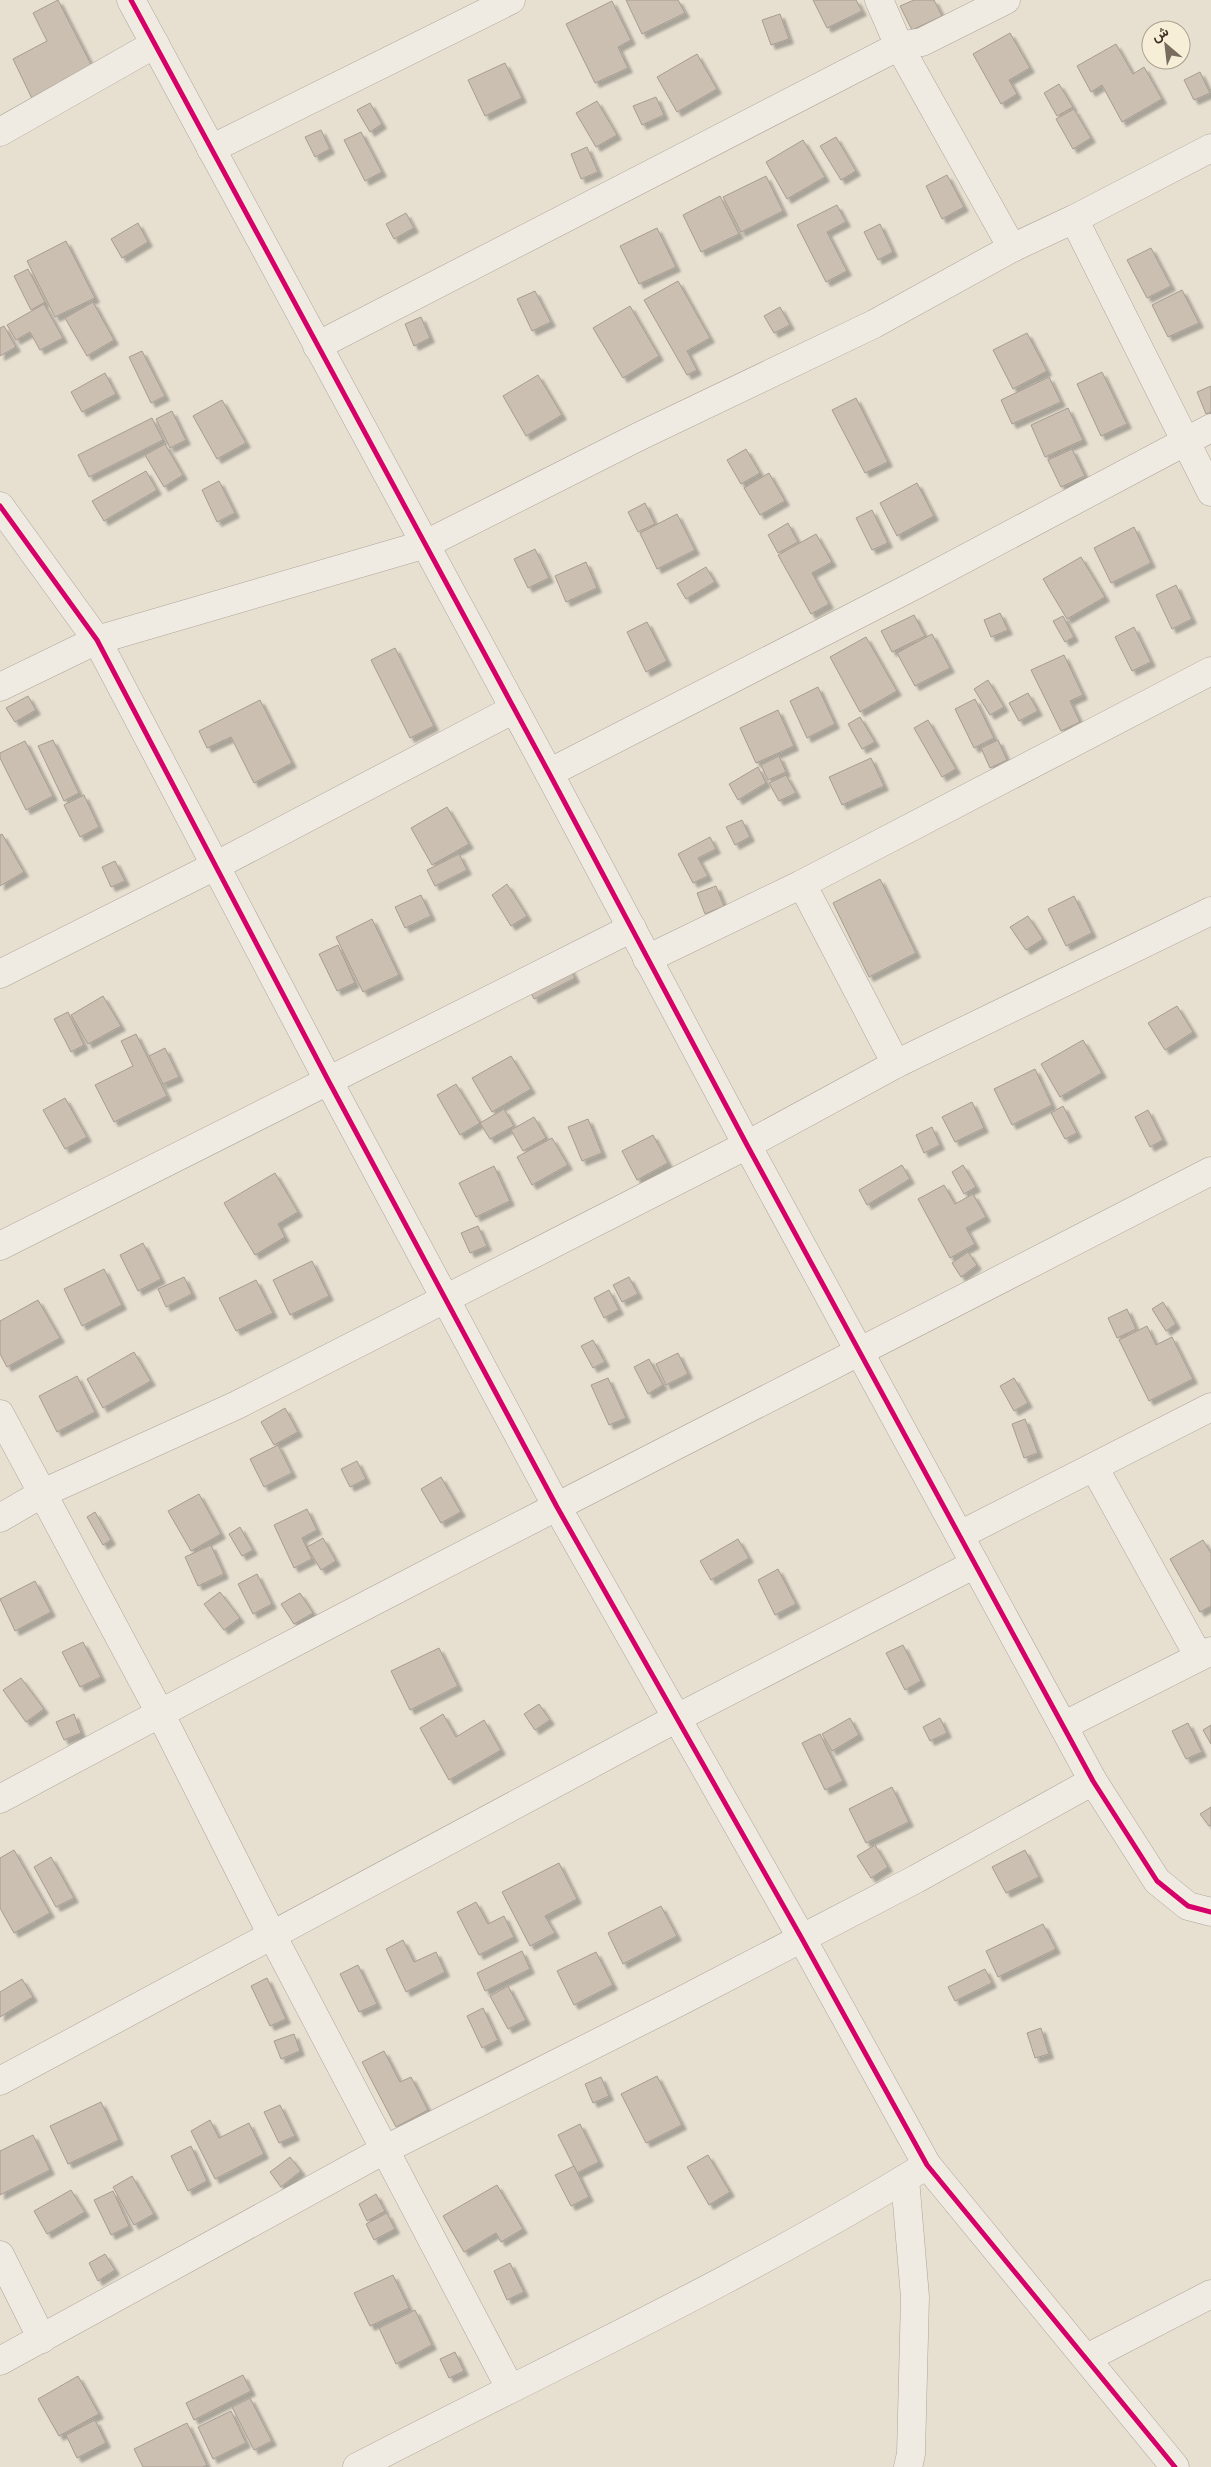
<svg xmlns="http://www.w3.org/2000/svg" width="1211" height="2467" font-family="'Libre Baskerville',Vazirmatn,serif">
  <style>
    .building { fill: #cbbfb2; stroke: #a89c90; filter: url(#shadow) }
    .lines { fill: none; stroke-linecap: round; stroke-linejoin: round }
    .street-casing { stroke: #ada599; stroke-width: 29 }
    .street { stroke: #efebe3; stroke-width: 28 }
    .cycleway-casing { stroke: #f7eed8; stroke-width: 8 }
    .cycleway { stroke: #d6006c; stroke-width: 5 }
  </style>
  <defs>
    <filter id="shadow"><feDropShadow dx="4.5" dy="4.5" stdDeviation="1" flood-color="#0004"/></filter>
  </defs>
  <rect width="100%" height="100%" fill="#e7e0d1"/>
  <g class="building">
    <polygon points="58,0 97,76 36,107 13,59 47,41 33,13"/>
    <polygon points="626,0 678,0 685,13 642,34"/>
    <polygon points="813,0 856,0 862,11 827,28"/>
    <polygon points="914,0 934,0 942,16 912,30 900,6"/>
    <polygon points="612,1 631,40 618,47 628,68 595,83 566,24"/>
    <polygon points="780,14 789,39 771,45 762,20"/>
    <polygon points="1010,33 1030,68 1009,80 1017,94 1001,104 973,54"/>
    <polygon points="1116,44 1133,74 1144,67 1162,99 1122,122 1102,85 1091,92 1077,66"/>
    <polygon points="697,54 717,89 677,112 657,77"/>
    <polygon points="505,63 522,98 485,116 468,80"/>
    <polygon points="1200,72 1210,93 1194,100 1184,80"/>
    <polygon points="1059,84 1073,107 1057,116 1044,93"/>
    <polygon points="656,97 664,115 642,125 633,106"/>
    <polygon points="597,101 617,135 596,147 576,113"/>
    <polygon points="370,103 382,124 370,132 357,110"/>
    <polygon points="1074,109 1091,138 1073,149 1056,119"/>
    <polygon points="321,130 330,149 315,157 305,137"/>
    <polygon points="361,132 382,172 365,181 344,140"/>
    <polygon points="836,137 856,171 841,180 820,146"/>
    <polygon points="803,140 825,177 787,199 766,162"/>
    <polygon points="587,147 598,172 581,179 571,154"/>
    <polygon points="947,175 964,207 942,219 926,186"/>
    <polygon points="766,176 783,211 741,232 723,197"/>
    <polygon points="720,196 739,234 701,252 683,215"/>
    <polygon points="837,205 846,222 827,232 847,271 826,282 797,225"/>
    <polygon points="406,213 414,228 394,239 386,224"/>
    <polygon points="138,223 148,242 122,258 111,239"/>
    <polygon points="880,224 893,252 878,260 864,232"/>
    <polygon points="657,228 676,267 639,284 620,246"/>
    <polygon points="66,241 95,298 55,317 27,261"/>
    <polygon points="1151,248 1171,286 1147,298 1127,260"/>
    <polygon points="28,269 45,302 31,310 14,276"/>
    <polygon points="678,281 710,338 687,351 697,370 687,375 644,300"/>
    <polygon points="1182,290 1199,323 1168,337 1152,305"/>
    <polygon points="535,291 551,322 532,331 517,299"/>
    <polygon points="93,302 114,340 87,356 65,318"/>
    <polygon points="44,304 63,338 40,350 30,332 16,340 7,325"/>
    <polygon points="630,306 659,356 623,378 593,328"/>
    <polygon points="780,307 790,325 774,333 764,316"/>
    <polygon points="421,317 430,338 414,346 405,324"/>
    <polygon points="4,326 16,347 0,356 0,328"/>
    <polygon points="1027,333 1047,371 1013,389 993,350"/>
    <polygon points="142,351 165,396 151,403 129,357"/>
    <polygon points="1102,372 1127,424 1101,436 1077,384"/>
    <polygon points="105,373 116,394 82,412 71,392"/>
    <polygon points="538,375 562,415 526,436 503,396"/>
    <polygon points="1049,377 1061,402 1012,424 1001,400"/>
    <polygon points="1211,386 1211,412 1206,414 1197,392"/>
    <polygon points="856,398 888,462 865,473 832,410"/>
    <polygon points="222,400 246,443 217,459 193,416"/>
    <polygon points="1068,408 1083,440 1045,457 1031,425"/>
    <polygon points="172,411 186,440 170,448 156,419"/>
    <polygon points="152,418 163,440 89,477 78,455"/>
    <polygon points="165,444 183,475 164,487 145,455"/>
    <polygon points="746,449 760,473 741,484 727,460"/>
    <polygon points="1072,449 1085,476 1061,487 1048,460"/>
    <polygon points="146,471 157,490 104,521 92,501"/>
    <polygon points="769,473 785,501 760,515 744,488"/>
    <polygon points="219,481 235,513 217,522 202,490"/>
    <polygon points="917,483 934,516 897,536 880,503"/>
    <polygon points="645,503 655,524 638,532 628,512"/>
    <polygon points="872,510 888,543 872,550 856,518"/>
    <polygon points="677,514 695,550 657,569 640,533"/>
    <polygon points="788,523 798,542 778,553 768,535"/>
    <polygon points="1134,527 1151,563 1111,583 1094,548"/>
    <polygon points="816,534 832,562 812,573 829,604 811,614 778,555"/>
    <polygon points="535,549 549,578 528,588 514,559"/>
    <polygon points="1081,557 1105,597 1067,619 1043,579"/>
    <polygon points="586,562 597,588 566,602 555,576"/>
    <polygon points="706,567 715,582 686,599 677,584"/>
    <polygon points="1176,585 1192,619 1172,629 1156,595"/>
    <polygon points="1000,613 1008,630 991,637 984,620"/>
    <polygon points="914,615 925,636 892,652 881,631"/>
    <polygon points="1063,616 1074,637 1065,642 1053,621"/>
    <polygon points="647,622 667,661 646,672 627,632"/>
    <polygon points="1134,627 1151,662 1132,671 1115,637"/>
    <polygon points="932,634 950,668 915,686 897,653"/>
    <polygon points="866,637 897,691 860,712 830,657"/>
    <polygon points="395,648 434,726 410,738 371,660"/>
    <polygon points="1064,655 1083,695 1070,701 1080,722 1061,731 1031,670"/>
    <polygon points="988,680 1004,707 990,715 974,689"/>
    <polygon points="818,687 835,724 807,738 790,701"/>
    <polygon points="1028,693 1038,711 1019,721 1009,703"/>
    <polygon points="28,696 36,710 15,722 6,708"/>
    <polygon points="975,699 994,738 974,748 955,709"/>
    <polygon points="260,700 292,763 254,783 231,737 207,748 199,731"/>
    <polygon points="778,710 794,746 756,763 740,728"/>
    <polygon points="860,717 875,742 862,749 848,724"/>
    <polygon points="928,720 956,769 942,777 914,728"/>
    <polygon points="53,740 79,793 64,801 38,746"/>
    <polygon points="998,740 1007,760 990,768 981,748"/>
    <polygon points="25,741 53,796 26,810 0,758 0,753"/>
    <polygon points="779,756 786,772 768,780 761,765"/>
    <polygon points="871,758 884,786 842,805 829,777"/>
    <polygon points="758,767 766,783 738,800 729,784"/>
    <polygon points="786,775 796,793 779,801 769,783"/>
    <polygon points="84,795 99,827 80,837 64,805"/>
    <polygon points="447,807 469,844 432,865 411,828"/>
    <polygon points="742,820 750,837 735,845 726,827"/>
    <polygon points="2,834 24,872 0,886 0,835"/>
    <polygon points="710,837 716,849 698,858 708,876 693,883 678,854"/>
    <polygon points="459,854 467,870 435,886 427,870"/>
    <polygon points="115,861 125,881 111,887 102,867"/>
    <polygon points="880,879 916,953 869,977 833,903"/>
    <polygon points="507,884 527,916 511,926 492,895"/>
    <polygon points="716,886 724,906 705,914 697,893"/>
    <polygon points="421,895 431,916 405,928 395,907"/>
    <polygon points="1074,896 1092,933 1066,946 1048,909"/>
    <polygon points="1028,916 1043,939 1026,950 1010,927"/>
    <polygon points="372,919 399,975 363,992 336,937"/>
    <polygon points="338,945 355,983 337,991 319,954"/>
    <polygon points="562,953 575,978 534,999 521,973"/>
    <polygon points="103,996 121,1026 88,1044 71,1015"/>
    <polygon points="1177,1006 1193,1032 1165,1050 1148,1023"/>
    <polygon points="68,1012 84,1045 71,1052 54,1019"/>
    <polygon points="136,1034 167,1096 114,1122 95,1085 133,1066 121,1041"/>
    <polygon points="1083,1040 1102,1073 1060,1097 1041,1064"/>
    <polygon points="165,1048 179,1077 163,1084 149,1056"/>
    <polygon points="511,1056 531,1089 492,1112 472,1078"/>
    <polygon points="1035,1069 1052,1105 1012,1125 994,1089"/>
    <polygon points="456,1084 480,1123 460,1135 437,1095"/>
    <polygon points="65,1098 87,1137 65,1149 43,1110"/>
    <polygon points="972,1102 984,1128 955,1142 942,1117"/>
    <polygon points="1063,1106 1077,1133 1065,1139 1051,1113"/>
    <polygon points="504,1109 514,1126 490,1139 480,1123"/>
    <polygon points="1148,1110 1163,1140 1150,1147 1135,1117"/>
    <polygon points="534,1117 546,1138 523,1151 511,1130"/>
    <polygon points="588,1119 602,1153 582,1161 568,1127"/>
    <polygon points="932,1127 940,1145 924,1153 916,1135"/>
    <polygon points="653,1135 668,1163 637,1180 622,1151"/>
    <polygon points="552,1138 568,1165 532,1185 517,1157"/>
    <polygon points="902,1165 910,1179 867,1205 859,1190"/>
    <polygon points="963,1165 976,1187 964,1194 952,1172"/>
    <polygon points="494,1166 510,1201 476,1217 459,1183"/>
    <polygon points="275,1173 298,1212 278,1224 285,1237 255,1255 224,1203"/>
    <polygon points="944,1185 955,1204 973,1194 986,1217 966,1228 975,1244 950,1258 918,1199"/>
    <polygon points="478,1226 487,1246 470,1253 461,1233"/>
    <polygon points="143,1243 161,1279 138,1291 120,1255"/>
    <polygon points="968,1252 977,1265 961,1277 952,1263"/>
    <polygon points="312,1261 329,1296 290,1315 273,1280"/>
    <polygon points="104,1269 122,1305 82,1326 64,1289"/>
    <polygon points="184,1277 192,1294 166,1307 158,1289"/>
    <polygon points="629,1277 638,1294 622,1302 613,1285"/>
    <polygon points="256,1280 273,1313 236,1331 219,1298"/>
    <polygon points="609,1290 619,1310 604,1318 594,1298"/>
    <polygon points="38,1300 60,1338 7,1367 0,1354 0,1321"/>
    <polygon points="1163,1302 1176,1324 1166,1331 1152,1309"/>
    <polygon points="1127,1309 1136,1329 1117,1338 1108,1318"/>
    <polygon points="1147,1326 1156,1345 1172,1337 1193,1379 1149,1401 1119,1340"/>
    <polygon points="593,1340 605,1362 593,1368 581,1346"/>
    <polygon points="134,1352 151,1381 103,1408 87,1379"/>
    <polygon points="678,1353 688,1374 666,1385 656,1364"/>
    <polygon points="649,1359 663,1385 648,1394 634,1367"/>
    <polygon points="77,1376 95,1412 57,1432 39,1396"/>
    <polygon points="608,1378 626,1418 609,1425 591,1385"/>
    <polygon points="1014,1378 1028,1403 1014,1411 1000,1386"/>
    <polygon points="285,1408 298,1432 274,1445 261,1422"/>
    <polygon points="1025,1419 1038,1453 1024,1458 1012,1424"/>
    <polygon points="278,1445 292,1473 264,1487 250,1459"/>
    <polygon points="357,1461 366,1479 350,1487 341,1469"/>
    <polygon points="441,1477 461,1512 441,1523 421,1489"/>
    <polygon points="199,1494 221,1534 191,1551 168,1511"/>
    <polygon points="307,1509 317,1530 302,1538 312,1559 294,1568 274,1525"/>
    <polygon points="95,1512 111,1540 103,1545 87,1517"/>
    <polygon points="240,1527 253,1550 242,1556 229,1534"/>
    <polygon points="323,1538 336,1561 321,1570 307,1547"/>
    <polygon points="738,1539 749,1558 711,1580 700,1561"/>
    <polygon points="1203,1540 1211,1553 1211,1606 1200,1612 1170,1559"/>
    <polygon points="211,1545 224,1574 198,1586 185,1557"/>
    <polygon points="778,1569 796,1604 775,1615 758,1580"/>
    <polygon points="257,1574 272,1604 253,1614 238,1584"/>
    <polygon points="35,1581 51,1612 15,1631 0,1599"/>
    <polygon points="220,1592 240,1618 224,1630 204,1604"/>
    <polygon points="300,1593 313,1613 294,1624 281,1604"/>
    <polygon points="83,1642 101,1677 80,1687 62,1652"/>
    <polygon points="903,1645 921,1681 905,1690 886,1653"/>
    <polygon points="439,1648 458,1686 410,1710 391,1671"/>
    <polygon points="21,1678 44,1709 26,1722 3,1690"/>
    <polygon points="539,1704 550,1720 535,1730 524,1714"/>
    <polygon points="74,1714 81,1733 64,1740 56,1722"/>
    <polygon points="443,1714 456,1737 484,1720 501,1750 449,1780 420,1728"/>
    <polygon points="850,1718 859,1735 832,1751 822,1734"/>
    <polygon points="940,1718 947,1733 930,1741 923,1727"/>
    <polygon points="1188,1723 1202,1752 1186,1759 1172,1731"/>
    <polygon points="1211,1725 1211,1744 1203,1730"/>
    <polygon points="820,1734 843,1781 825,1790 802,1743"/>
    <polygon points="892,1787 909,1822 866,1843 849,1809"/>
    <polygon points="1211,1807 1211,1825 1209,1826 1200,1814"/>
    <polygon points="875,1845 888,1867 871,1878 857,1856"/>
    <polygon points="14,1850 50,1913 14,1933 0,1908 0,1858"/>
    <polygon points="1025,1850 1039,1877 1006,1893 992,1867"/>
    <polygon points="51,1857 74,1898 56,1907 34,1867"/>
    <polygon points="559,1863 577,1899 545,1916 555,1933 530,1946 502,1892"/>
    <polygon points="476,1902 488,1924 504,1916 514,1937 479,1955 457,1912"/>
    <polygon points="661,1906 677,1936 623,1964 608,1933"/>
    <polygon points="1043,1924 1056,1949 998,1977 986,1951"/>
    <polygon points="403,1940 414,1962 436,1952 445,1972 406,1992 386,1949"/>
    <polygon points="522,1951 530,1969 485,1991 477,1973"/>
    <polygon points="596,1952 613,1985 574,2005 557,1971"/>
    <polygon points="358,1965 377,2004 359,2012 340,1974"/>
    <polygon points="985,1969 992,1983 955,2001 948,1987"/>
    <polygon points="267,1978 286,2019 270,2026 251,1986"/>
    <polygon points="22,1979 33,1997 0,2017 0,1992"/>
    <polygon points="508,1986 526,2020 508,2029 490,1996"/>
    <polygon points="483,2008 498,2040 482,2048 467,2016"/>
    <polygon points="1041,2028 1049,2054 1035,2058 1027,2033"/>
    <polygon points="294,2034 300,2051 281,2059 274,2041"/>
    <polygon points="384,2051 400,2082 411,2077 428,2110 396,2127 362,2062"/>
    <polygon points="657,2076 682,2125 646,2143 621,2094"/>
    <polygon points="601,2077 609,2096 593,2103 585,2084"/>
    <polygon points="101,2102 119,2140 68,2164 50,2126"/>
    <polygon points="280,2105 295,2136 279,2143 264,2112"/>
    <polygon points="210,2120 219,2138 249,2123 264,2154 215,2179 191,2131"/>
    <polygon points="580,2124 599,2162 577,2173 558,2135"/>
    <polygon points="33,2135 50,2170 0,2195 0,2151"/>
    <polygon points="191,2146 207,2181 188,2191 171,2156"/>
    <polygon points="708,2155 730,2192 709,2205 687,2167"/>
    <polygon points="290,2157 301,2171 281,2187 270,2172"/>
    <polygon points="574,2166 589,2197 571,2206 555,2175"/>
    <polygon points="132,2176 154,2214 134,2225 113,2187"/>
    <polygon points="497,2185 523,2229 501,2242 496,2233 464,2252 443,2216"/>
    <polygon points="71,2190 85,2212 47,2234 34,2211"/>
    <polygon points="113,2191 129,2226 111,2235 94,2200"/>
    <polygon points="376,2194 385,2211 367,2221 359,2204"/>
    <polygon points="387,2213 395,2229 374,2240 366,2224"/>
    <polygon points="105,2254 115,2270 98,2281 89,2263"/>
    <polygon points="510,2263 524,2292 507,2300 494,2271"/>
    <polygon points="393,2275 409,2308 370,2326 354,2293"/>
    <polygon points="415,2310 432,2345 396,2364 379,2328"/>
    <polygon points="455,2352 464,2371 449,2378 440,2359"/>
    <polygon points="243,2375 251,2391 194,2420 186,2403"/>
    <polygon points="78,2376 99,2414 59,2436 38,2399"/>
    <polygon points="250,2398 272,2441 254,2450 232,2407"/>
    <polygon points="231,2411 246,2443 213,2459 198,2427"/>
    <polygon points="95,2420 106,2443 77,2458 66,2435"/>
    <polygon points="187,2423 207,2465 203,2467 143,2467 134,2449"/>
  </g>
  <g class="lines">
    <g class="street-casing">
      <g id="street">
        <polyline points="131,0 549,773 747,1145 1093,1781 1157,1881 1188,1906 1211,1912"/>
        <polyline points="879,0 899,46 1012,248"/>
        <polyline points="0,132 155,44"/>
        <polyline points="211,149 511,0"/>
        <polyline points="1074,219 1211,492"/>
        <polyline points="317,346 899,46 922,42 1006,0"/>
        <polyline points="0,506 97,640 328,1080 557,1507 801,1937 927,2165 1175,2467"/>
        <polyline points="0,687 97,640 426,544 640,436 874,324 1012,248 1074,219 1211,148"/>
        <polyline points="549,773 919,583 1211,428"/>
        <polyline points="802,884 896,1064"/>
        <polyline points="647,959 802,884 1211,671"/>
        <polyline points="0,974 217,865 514,709"/>
        <polyline points="0,1246 632,928"/>
        <polyline points="0,1414 160,1713 272,1935 510,2388"/>
        <polyline points="1094,1467 1199,1657"/>
        <polyline points="0,1518 43,1493 237,1405 747,1145 896,1064 1211,911"/>
        <polyline points="960,1535 1211,1407"/>
        <polyline points="1063,1726 1211,1651"/>
        <path d="M0,1799C400,1583 807,1380 1211,1171"/>
        <polyline points="0,2081 677,1718 975,1564"/>
        <polyline points="905,2179 915,2297 911,2454 908,2467"/>
        <polyline points="0,2255 42,2339"/>
        <polyline points="1087,2358 1211,2294"/>
        <polyline points="0,2361 386,2149 679,2002 916,1879 1093,1781"/>
        <path d="M357,2467C548,2368 744,2278 927,2165"/>
      </g>
    </g>
    <use href="#street" class="street"/>
    <g class="cycleway-casing">
      <g id="cycleway">
        <polyline points="131,0 549,773 747,1145 1093,1781 1157,1881 1188,1906 1211,1912"/>
        <polyline points="0,506 97,640 328,1080 557,1507 801,1937 927,2165 1175,2467"/>
      </g>
    </g>
    <use href="#cycleway" class="cycleway"/>
  </g>
  <g transform="translate(1166 45) rotate(332)"><circle r="24" fill="#f7eed8" stroke="#ada18e"/>
  <path d="M0-4L9 19L0 12L-9 19Z" fill="#786c5e"/>
  <text y="-8" font-size="14" font-weight="bold" text-anchor="middle" fill="#3d2e20">ش</text>
  </g>
</svg>
